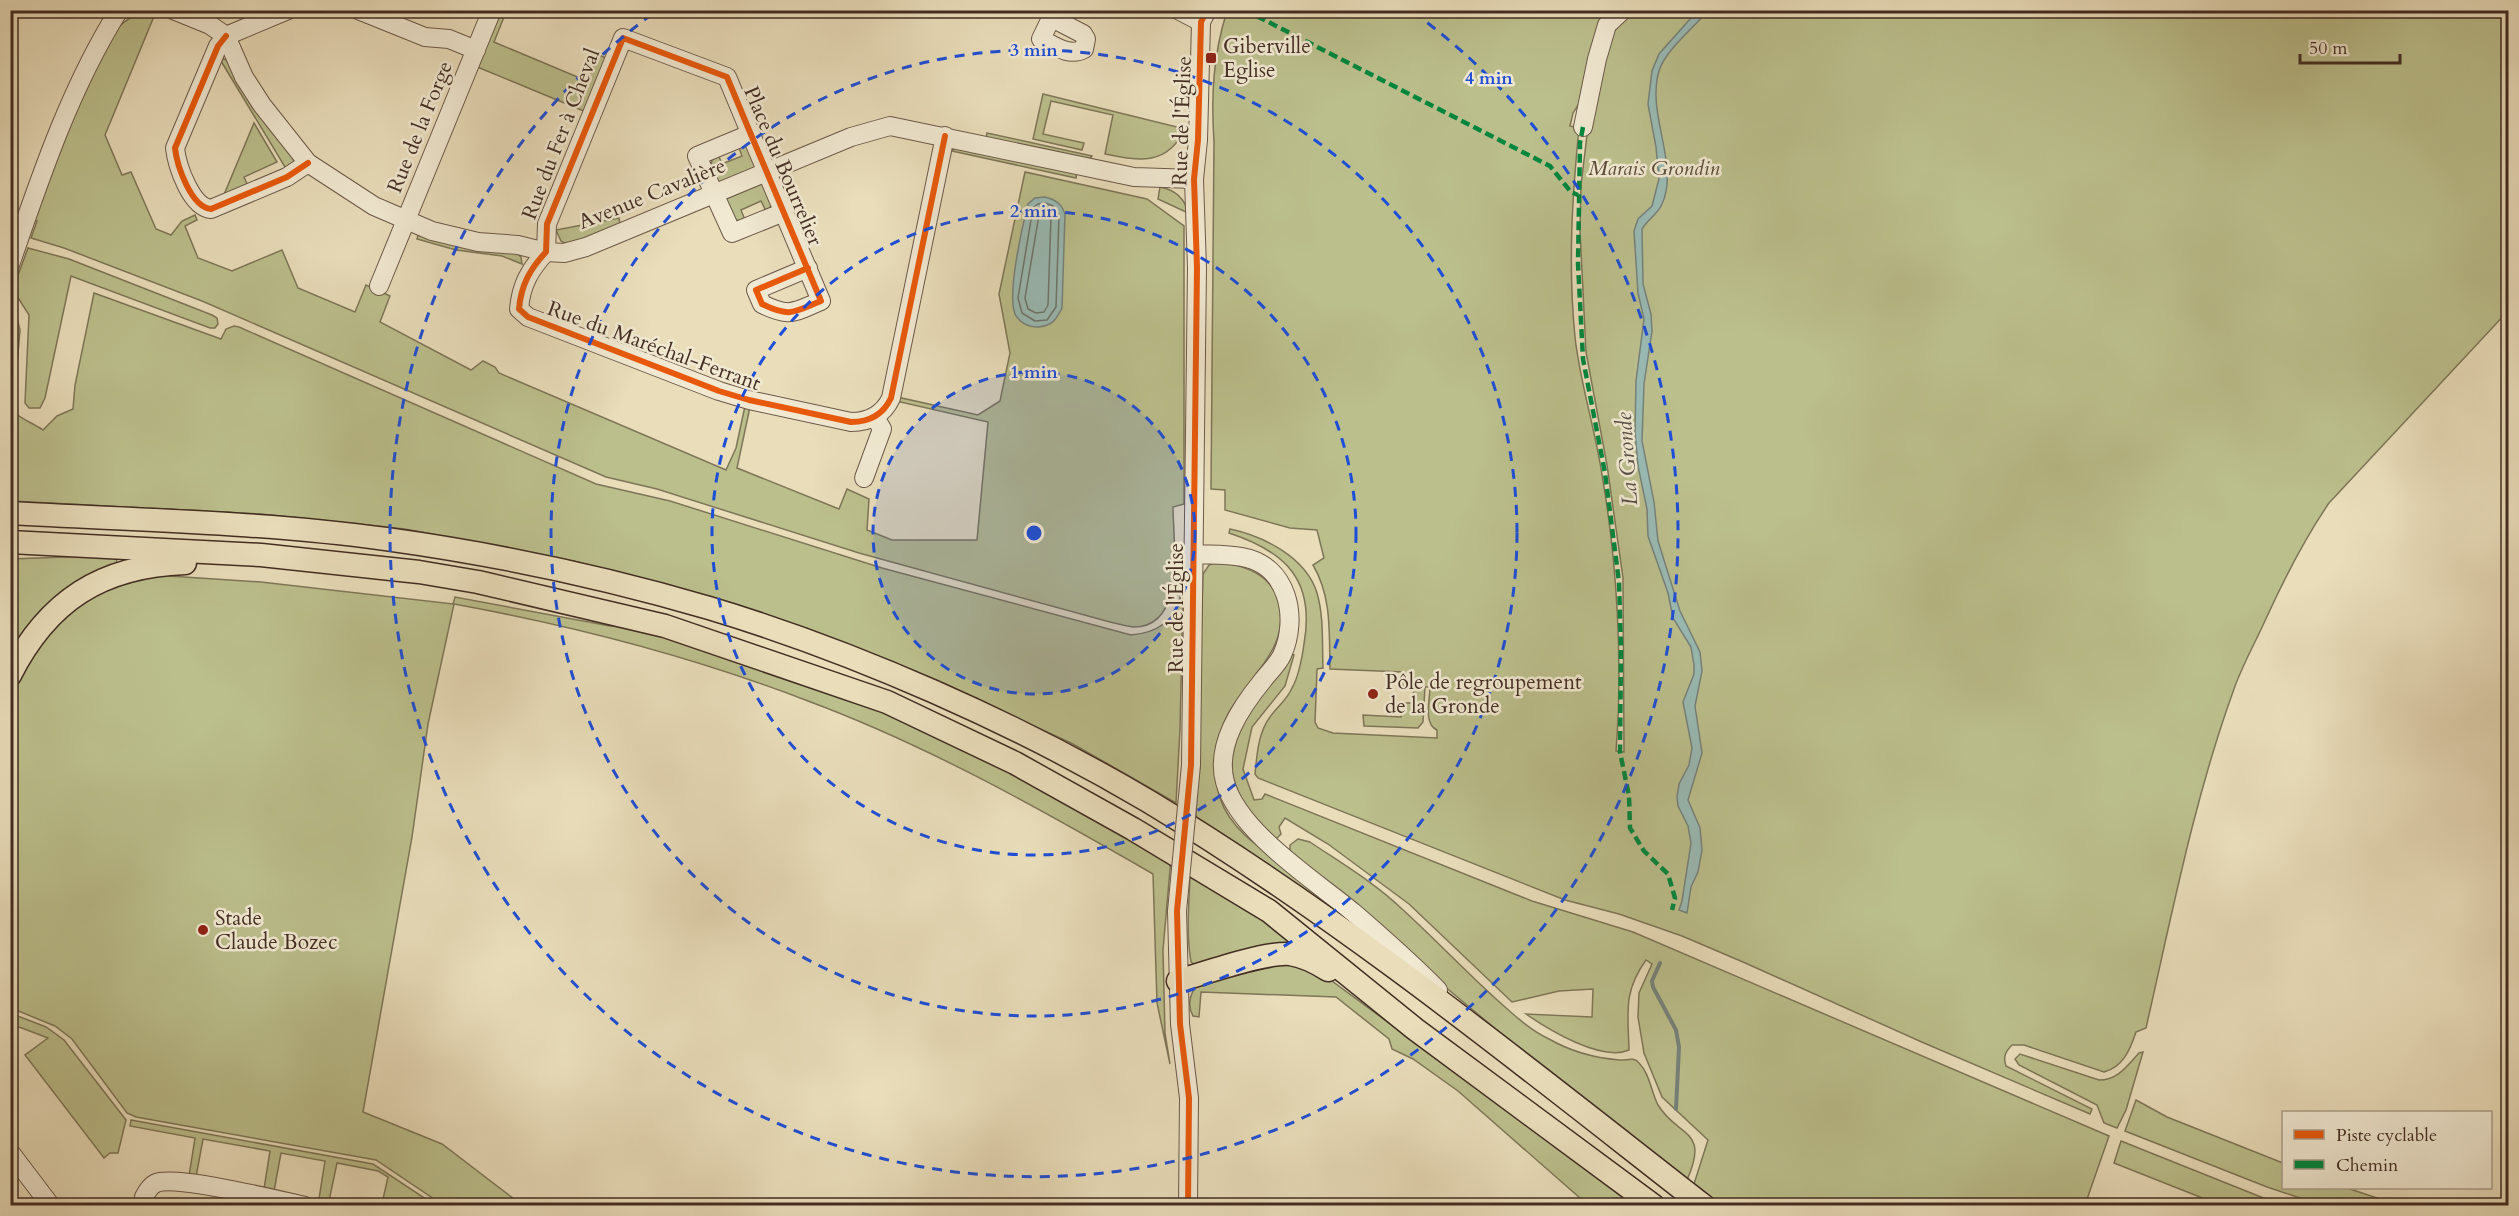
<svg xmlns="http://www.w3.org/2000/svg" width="2519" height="1216" font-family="Cardo,serif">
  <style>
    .green { fill: #bbbf8c; stroke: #7e7658; stroke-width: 1.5 }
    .water { fill: #99bbb5; stroke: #76827b; stroke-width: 1.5 }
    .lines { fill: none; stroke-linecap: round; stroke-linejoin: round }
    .shore { stroke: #6e746c; stroke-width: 1.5 }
    .stream { stroke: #76827b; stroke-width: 4 }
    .minor-casing { stroke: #6c5949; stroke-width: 20 }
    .major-casing { stroke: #422d23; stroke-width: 25 }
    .minor { stroke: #f1e9d2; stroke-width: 18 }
    .major { stroke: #e9ddba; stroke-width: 22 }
    .minor-bridge-casing { stroke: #6c5949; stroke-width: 20; stroke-linecap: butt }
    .minor-bridge { stroke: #f1e9d2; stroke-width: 18 }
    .quiet { stroke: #00873e; stroke-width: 4.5; stroke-dasharray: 9 4.5; stroke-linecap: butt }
    .cycleway-casing { stroke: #f1e9d2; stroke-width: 10 }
    .cycleway { stroke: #e8590c; stroke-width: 6 }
    .ring { fill: none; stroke: #1d4ed8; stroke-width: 3; stroke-dasharray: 10 8 }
    .poi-dot { fill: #8f2418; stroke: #f1e9d2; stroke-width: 2 }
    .labels { text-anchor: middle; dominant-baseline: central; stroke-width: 5; stroke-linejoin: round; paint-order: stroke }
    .poi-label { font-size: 21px; fill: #422d23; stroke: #f1e9d2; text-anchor: start }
    .street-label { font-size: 21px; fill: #422d23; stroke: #f1e9d2 }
    .park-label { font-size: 21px; font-style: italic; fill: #5a4a38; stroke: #f1e9d2 }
    .water-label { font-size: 22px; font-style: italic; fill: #585048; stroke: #f1e9d2 }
    .centre { fill: #1d4ed8; stroke: #f1e9d2; stroke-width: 3 }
    .ring-label { font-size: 18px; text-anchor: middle; font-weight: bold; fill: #1d4ed8; stroke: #f1e9d2; stroke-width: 5; stroke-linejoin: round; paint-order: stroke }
  </style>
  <rect width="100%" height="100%" fill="#e9ddba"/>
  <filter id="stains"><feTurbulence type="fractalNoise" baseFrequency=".00333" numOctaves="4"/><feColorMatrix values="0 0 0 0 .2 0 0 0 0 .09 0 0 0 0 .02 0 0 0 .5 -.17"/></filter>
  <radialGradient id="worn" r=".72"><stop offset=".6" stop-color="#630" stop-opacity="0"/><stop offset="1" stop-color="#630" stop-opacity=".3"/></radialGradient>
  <g class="green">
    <path d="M1582,10L1600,16L1605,11H1617L1601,26L1584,96L1573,113L1570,126L1579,128C1572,198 1568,267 1575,337C1580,383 1595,428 1602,475C1617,561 1623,663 1616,751L1624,752L1623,578L1607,465L1586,352L1580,231L1581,185L1588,127L1595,82L1608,33L1612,27L1629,11H2508V311L2329,503C2303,541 2283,581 2264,623C2254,645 2242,666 2234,689C2194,799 2172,914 2146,1028L2136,1032C2130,1050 2123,1067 2104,1072L2024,1045H2012C2005,1052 2003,1057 2006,1066L2092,1109L2090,1114L1924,1043L1743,962L1682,936L1619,914L1565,900L1258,778L1255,774C1257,755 1258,733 1270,717C1277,707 1287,700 1292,688C1299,676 1302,658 1304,644C1315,581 1287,552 1229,533L1230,529C1263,536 1306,557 1317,593C1324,617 1322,644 1323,668L1317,669L1315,722L1318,728L1333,733L1437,738V730C1423,724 1430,699 1430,687H1425L1423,722L1418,728L1364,726L1363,715L1401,717L1402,703H1413L1414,686H1403V672L1330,669C1329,633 1332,597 1313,565L1324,558L1317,530L1290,528L1225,510V490L1211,489L1214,142C1211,96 1213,55 1227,11Z"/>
    <path d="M142,13L155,14L105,135L122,175L131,172L156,229L171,235L182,221L195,215L197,220L185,226L198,258L232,271L282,250L298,288L355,312L366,285L390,296L380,322L471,370L483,361L495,367L499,373L726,470L736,448L745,406L750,407L737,468L839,509L847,489L869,499L867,530L892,540H977L988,422L896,401L897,397L978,415L1000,401L1010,353L999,294L1025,172L1147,199L1184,226V504L1173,507C1173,541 1187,628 1133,627C1126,626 1118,624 1110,622L859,553L657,489L606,477L202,301L64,248L31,238L37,221L34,220L72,120L105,49C114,31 122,19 142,13Z"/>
    <polygon points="497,14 504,17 494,42 587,81 599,55 608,59 586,112 475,66"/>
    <polygon points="223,59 230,61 295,155 295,164 288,172 221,61"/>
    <path d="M1043,94L1185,129C1167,166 1140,161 1105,154L1113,115L1051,101L1043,134L1084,143L1082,150L1033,139Z"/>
    <polygon points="254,123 277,162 244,177 249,188 223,197"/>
    <polygon points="987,133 1092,156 1089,160 986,138"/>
    <path d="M738,145H747L756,168L719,183C714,173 705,162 718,154L722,164L742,156Z"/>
    <polygon points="954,148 1077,171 1076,178 952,151"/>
    <path d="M762,183L772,205L766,211L761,201L741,210L745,220C730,224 729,210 725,199Z"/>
    <path d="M1160,187C1175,190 1185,198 1188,213L1158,199Z"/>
    <polygon points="619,218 620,224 568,245 561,241 556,230"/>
    <polygon points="419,232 515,252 521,257 522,264 502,256 456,250 417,239"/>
    <polygon points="28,248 69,259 212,315 217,318 218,324 215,328 210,328 71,276 45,398 40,408 29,408 25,403 29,315 15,293 14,286"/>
    <path d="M94,293L221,339L226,329L234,326L239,327L596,484L670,501L882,568L1131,635C1156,633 1177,621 1181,593L1183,594L1180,729L1176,803L1073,744L931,678L816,632L731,603L574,561L405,529L261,514L11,501L10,310L17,318L20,330L13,411C22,420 33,423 43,430L57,416L73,409L75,385Z"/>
    <polygon points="117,555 116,567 11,661 11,559"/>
    <path d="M1220,561C1246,567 1271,573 1279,603C1291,651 1244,679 1226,718C1215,742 1212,773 1220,798C1232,835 1271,854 1300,876C1320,892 1339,910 1359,926L1358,931L1244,848L1196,817L1203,574L1209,565Z"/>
    <path d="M154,575L261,582L453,604L455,597L610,626H631L879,709L993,760L1171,858L1163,950L1165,1033L1170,1064L1157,1003L1153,874C1042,810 929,746 808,701C694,657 575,626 454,604L428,724L412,837L363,1112L442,1144L522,1205H443L376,1160L136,1117L127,1113L72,1039L55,1026L11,1008V695L27,661L59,618L104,587Z"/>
    <path d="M1289,653L1294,655L1285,686L1252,727L1243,769L1254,800L1262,799L1265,794L1532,901L1633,932L2109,1136L2085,1205H1722L1694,1184L1708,1140L1662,1097L1644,1053L1638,1017L1639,993L1652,964L1646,960C1623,992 1628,1013 1629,1050C1602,1062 1549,1030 1526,1014L1592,1017L1593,989L1559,991L1512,1002L1409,904L1328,844L1285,818L1279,827L1281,834L1276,839L1245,812L1232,775V759L1238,728Z"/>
    <path d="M1298,839L1310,842C1341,863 1375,883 1402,909C1434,938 1463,969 1495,998C1512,1013 1528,1029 1549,1039C1570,1051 1595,1058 1619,1060C1627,1061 1633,1056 1639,1063C1650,1074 1651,1092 1658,1105C1678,1138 1710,1128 1687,1180L1541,1067L1425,970L1290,852V845Z"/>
    <path d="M1190,876L1220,894L1228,896L1305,949L1197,966L1191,962C1186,933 1189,905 1190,876Z"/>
    <path d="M1288,960L1317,970L1636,1205H1588L1458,1091L1413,1059L1392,1049L1389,1039L1336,997L1201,992L1199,1017L1193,1016C1186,1004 1191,991 1200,981Z"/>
    <polygon points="10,1013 46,1027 64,1040 126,1120 118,1153 110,1153 104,1158 25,1055 48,1038 11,1024"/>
    <path d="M2143,1052L2126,1110L2117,1128L2104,1123L2097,1105L2019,1065L2015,1059L2020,1054L2099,1080C2118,1080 2127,1066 2139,1053Z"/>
    <polygon points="2136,1100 2167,1117 2283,1163 2284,1188 2347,1188 2398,1205 2321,1205 2267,1187 2125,1131"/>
    <polygon points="131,1120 373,1164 435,1205 401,1205 398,1201 383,1199 388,1177 378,1171 337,1163 329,1201 319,1199 325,1161 281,1153 274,1191 264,1189 270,1151 203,1139 196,1177 189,1176 195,1138 130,1126"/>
    <polygon points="2121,1141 2281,1205 2220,1205 2114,1163"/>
  </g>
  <g class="water">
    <path d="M1698,10L1708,11C1694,27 1665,51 1659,71C1646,114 1680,165 1662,204C1658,214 1648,219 1642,229L1643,284L1651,314L1652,331L1644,384L1642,441L1654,502L1658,541L1680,611L1700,652L1702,671L1695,706L1702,753L1688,800L1700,828L1702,850L1698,872L1691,887L1687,913L1679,910L1682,901L1691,843L1688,826L1678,806L1677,797L1679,784L1689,765L1692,748L1683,702L1694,674V665L1691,647L1673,618L1668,593L1648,536L1647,509L1638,466L1635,433L1636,381L1644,319L1638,293L1634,231L1638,219L1652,206L1659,179L1656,147L1648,104L1652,71L1659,54Z"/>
    <path d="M1045,197C1056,200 1061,203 1065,214L1062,308C1056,320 1052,326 1038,327C1029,327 1019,323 1015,314C1007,294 1022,227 1028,204L1035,198Z"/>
  </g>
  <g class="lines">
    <g class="shore">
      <polygon points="1045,203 1053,206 1059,215 1056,307 1047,320 1035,321 1022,313 1018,298 1033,208 1038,204"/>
      <polygon points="1042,211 1049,212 1051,216 1048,305 1044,312 1036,313 1028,309 1025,298 1039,215"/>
    </g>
    <polyline class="stream" points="1660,963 1652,981 1653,987 1676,1030 1679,1047 1676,1109"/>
    <g class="minor-casing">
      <g id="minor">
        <polyline points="173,10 210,25 226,36 244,77 262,105 308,163 374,206 432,231 478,242 518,245 546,252 564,253 586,247 851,137 890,126 1134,177 1194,179"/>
        <polyline points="358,10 425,37 449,39 476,50"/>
        <polyline points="1178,10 1201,22"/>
        <path d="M1052,18L1083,34L1086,39L1084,49C1069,57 1055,46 1041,39L1055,10"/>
        <path d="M226,36L218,46L175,148C177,166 191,207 211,209L287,177L308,163"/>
        <polyline points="226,36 288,10"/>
        <polyline points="1583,127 1597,59 1607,25 1623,10"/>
        <polyline points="750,134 697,156 732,233 784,212"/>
        <path d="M10,265C40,178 70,88 119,10"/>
        <path d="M808,268L756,290L762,304C790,318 794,312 821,301C790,227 758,152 727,77L623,38L547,224L546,252C530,269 521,285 519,309L528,317L719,391L749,400L851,422C869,422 883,415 891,398L945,136"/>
        <polyline points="379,286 492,10"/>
        <polyline points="864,478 882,429 875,417"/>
        <path d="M1192,554C1209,555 1226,554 1242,557C1288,565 1299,618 1282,655C1278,664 1269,672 1263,680C1241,707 1215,745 1225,782C1238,832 1316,881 1354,913C1383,938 1411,963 1438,990"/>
        <polyline points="1191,765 1197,268 1194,179 1198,140 1201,22 1207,10"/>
        <polyline points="1177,911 1180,1024 1189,1098 1188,1206"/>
        <polyline points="10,1152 51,1206"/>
        <path d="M147,1206L144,1197C147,1191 150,1186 156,1183C176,1175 278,1200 305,1206"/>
      </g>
    </g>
    <g class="major-casing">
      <g id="major">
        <path d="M10,513C135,520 262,522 386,539C494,554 604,577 709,608C856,652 1016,723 1148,801C1344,919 1523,1065 1704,1206"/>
        <polyline points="10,542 261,555 419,572 478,582 665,626 887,702 1015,763 1133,829 1269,911 1415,1029 1654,1206"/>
        <path d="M10,675C48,600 102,566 185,563"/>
        <path d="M1178,981C1204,973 1265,952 1290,954C1304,956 1317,963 1328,970"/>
      </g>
    </g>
    <use href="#minor" class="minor"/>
    <use href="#major" class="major"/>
    <g class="minor-bridge-casing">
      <polyline id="minor-bridge" points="1177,911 1191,765"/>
    </g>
    <use href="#minor-bridge" class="minor-bridge"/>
    <g class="quiet">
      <polyline points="1245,10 1550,166 1571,192 1578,195"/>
      <polyline points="1583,127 1580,143 1578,264 1583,359 1605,473 1619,582 1621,648 1620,752 1629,796 1630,828 1644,851 1668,874 1675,898 1672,910"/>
    </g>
    <g class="cycleway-casing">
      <g id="cycleway">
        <path d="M226,36L218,46L175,148C177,166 191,207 211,209L287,177L308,163"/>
        <path d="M808,268L756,290L762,304C790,318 794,312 821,301C790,227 758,152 727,77L623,38L547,224L546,252C530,269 521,285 519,309L528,317L719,391L749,400L851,422C869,422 883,415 891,398L945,136"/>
        <polyline points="1188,1206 1189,1098 1180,1024 1177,911 1191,765 1197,268 1194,179 1198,140 1201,22 1207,10"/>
      </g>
    </g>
    <use href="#cycleway" class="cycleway"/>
  </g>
  <circle cx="1034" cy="533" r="161" fill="#1d4ed8" fill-opacity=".12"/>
  <g class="ring">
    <circle cx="1034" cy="533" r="161"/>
    <circle cx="1034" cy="533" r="322"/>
    <circle cx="1034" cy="533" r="483"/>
    <path d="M1413 12A644 644 0 1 1 655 12"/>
  </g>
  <g class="poi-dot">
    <rect x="1205" y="52" width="12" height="12" rx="3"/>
    <circle cx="1373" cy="694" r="6"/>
    <circle cx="203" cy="930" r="6"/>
  </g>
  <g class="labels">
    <g class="poi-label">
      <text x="1223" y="46">Giberville<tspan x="1223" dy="24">Eglise</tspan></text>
      <text x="1385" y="682">Pôle de regroupement<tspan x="1385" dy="24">de la Gronde</tspan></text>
      <text x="215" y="918">Stade<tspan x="215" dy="24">Claude Bozec</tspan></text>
    </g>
    <g class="street-label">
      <text transform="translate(1182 121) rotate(-88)">Rue de l'Église</text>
      <text transform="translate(420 127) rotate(-68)">Rue de la Forge</text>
      <text transform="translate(561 134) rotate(-69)">Rue du Fer à Cheval</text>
      <text transform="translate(783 166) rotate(67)">Place du Bourrelier</text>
      <text transform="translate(652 194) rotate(-22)">Avenue Cavalière</text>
      <text transform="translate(654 346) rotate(20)">Rue du Maréchal-Ferrant</text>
      <text transform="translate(1176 608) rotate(-90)">Rue de l'Église</text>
    </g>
    <g class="park-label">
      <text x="1654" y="168">Marais Grondin</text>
    </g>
    <g class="water-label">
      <text transform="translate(1627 459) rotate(-94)">La Gronde</text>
    </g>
  </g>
  <circle cx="1034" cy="533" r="9" class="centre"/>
  <g class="ring-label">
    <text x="1034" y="56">3 min</text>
    <text x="1489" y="84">4 min</text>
    <text x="1034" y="217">2 min</text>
    <text x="1034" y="378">1 min</text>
  </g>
  <rect width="2519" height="1216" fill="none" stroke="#e9ddba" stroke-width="36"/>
  <rect x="12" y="12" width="2495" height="1192" fill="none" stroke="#422d23" stroke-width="3"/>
  <rect x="18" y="18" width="2483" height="1180" fill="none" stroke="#422d23" stroke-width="1.5"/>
  <rect x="2282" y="1111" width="210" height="78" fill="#f1e9d2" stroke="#ab9e8c" stroke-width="1.5"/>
  <rect x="2294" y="1130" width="30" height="9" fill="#e8590c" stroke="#ab9e8c" stroke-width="1.5"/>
  <text x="2336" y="1141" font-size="18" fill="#422d23">Piste cyclable</text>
  <rect x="2294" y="1160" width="30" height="9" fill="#00873e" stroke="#ab9e8c" stroke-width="1.5"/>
  <text x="2336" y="1171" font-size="18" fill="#422d23">Chemin</text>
  <path d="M2300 54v9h100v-9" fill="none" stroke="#422d23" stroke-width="3"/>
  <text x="2309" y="54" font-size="18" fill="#422d23" stroke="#f1e9d2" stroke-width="4.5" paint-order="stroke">50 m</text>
  <rect width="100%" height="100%" filter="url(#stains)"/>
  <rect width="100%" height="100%" fill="url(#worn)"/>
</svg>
